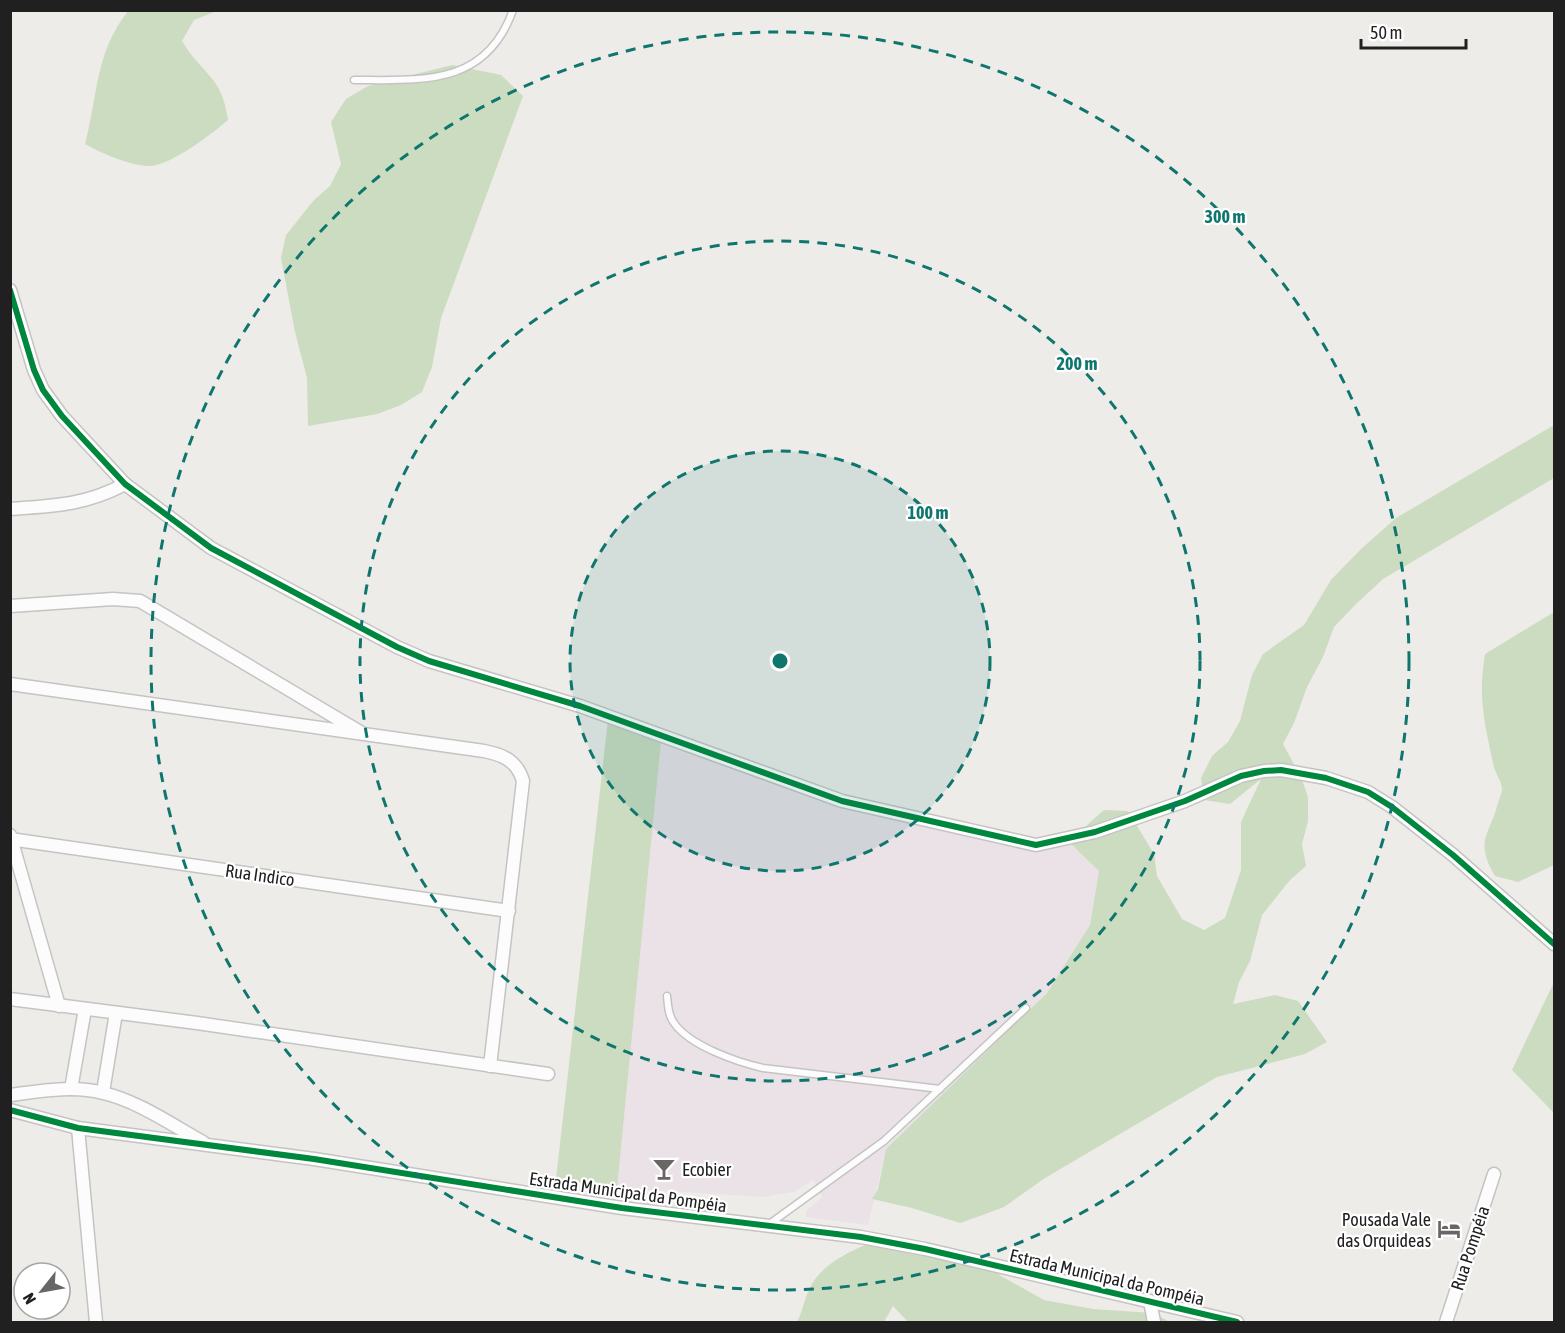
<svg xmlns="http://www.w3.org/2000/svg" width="1565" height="1333" font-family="'Asap Condensed',sans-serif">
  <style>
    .industrial { fill: #ebe2e8 }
    .forest { fill: #cbdcc0 }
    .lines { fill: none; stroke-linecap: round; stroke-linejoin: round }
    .service-casing { stroke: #c5c4c3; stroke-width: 9 }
    .minor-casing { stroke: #c5c4c3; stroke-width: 15 }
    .service { stroke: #fcfcfc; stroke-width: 6 }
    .minor { stroke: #fcfcfc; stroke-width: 12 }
    .cycleway-casing { stroke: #fff; stroke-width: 10 }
    .cycleway { stroke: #00873e; stroke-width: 6 }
    .ring { fill: none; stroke: #0f766e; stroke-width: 3; stroke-dasharray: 10 8 }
    .labels { text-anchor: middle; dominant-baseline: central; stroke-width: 4.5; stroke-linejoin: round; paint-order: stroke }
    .street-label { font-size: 18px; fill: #202020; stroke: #fff }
    .poi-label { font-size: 18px; fill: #202020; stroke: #fff; text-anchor: start }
    .centre { fill: #0f766e; stroke: #fff; stroke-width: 3 }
    .ring-label { font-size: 18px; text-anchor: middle; font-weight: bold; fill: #0f766e; stroke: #fff; stroke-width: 4.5; stroke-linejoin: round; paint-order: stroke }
  </style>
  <rect width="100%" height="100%" fill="#eeece9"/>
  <polygon class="industrial" points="661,742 835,804 945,828 1029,851 1072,845 1099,871 1090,925 1047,993 886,1149 868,1225 806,1217 806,1211 822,1197 813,1180 794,1192 763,1197 617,1188"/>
  <g class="forest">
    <path d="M128,11H217L194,20L182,41C202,75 222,75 228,120C213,133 168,168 147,166C126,164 103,154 85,144C98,95 95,53 128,11Z"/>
    <polygon points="452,65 501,75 523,96 441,318 432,367 422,392 401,405 377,414 308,426 307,378 295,332 281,258 286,235 314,200 330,186 341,164 331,122 346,99 368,86"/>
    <polygon points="1554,425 1554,478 1383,579 1355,605 1334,627 1323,657 1307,687 1294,723 1283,744 1301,777 1308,797 1308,821 1302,844 1306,866 1290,880 1262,915 1250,961 1239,982 1233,1004 1275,995 1298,1001 1327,1042 1305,1054 1217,1077 1045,1178 1004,1207 980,1216 960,1223 912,1208 872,1199 878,1189 886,1149 1047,993 1090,925 1099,871 1072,845 1088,824 1104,810 1128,811 1154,854 1157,876 1182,919 1204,930 1225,918 1241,870 1241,822 1261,779 1230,804 1204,800 1201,778 1212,756 1228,742 1240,721 1252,675 1263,654 1304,625 1331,580 1361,549 1396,518"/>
    <path d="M1554,612V865L1518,882L1495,876C1474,840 1490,835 1498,803C1499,799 1502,793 1502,789C1502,781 1494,772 1493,763C1484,721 1478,698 1485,654Z"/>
    <polygon points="608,720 661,742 617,1188 556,1179"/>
    <polygon points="1554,982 1554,1113 1512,1070"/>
    <path d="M886,1237L983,1263L1001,1276L1044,1300L1093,1309L1153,1313L1170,1322H908L893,1306L884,1322H797C803,1311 804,1299 810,1288C822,1261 861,1246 886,1237Z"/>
  </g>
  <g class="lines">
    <g class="service-casing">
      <g id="service">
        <path d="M354,80C421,80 486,87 513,10"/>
        <path d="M667,996C668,1005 668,1015 674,1023C690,1046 737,1062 763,1068L940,1089"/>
        <polyline points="768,1225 884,1141 1026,1008"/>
      </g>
    </g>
    <g class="minor-casing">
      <g id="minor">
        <polyline points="10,290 34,370 43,390 62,416 125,484 211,548 397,647 429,661 580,706 842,801 1036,845 1095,832 1185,801 1241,776 1264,771 1281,770 1326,778 1368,792 1392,807 1453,855 1554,944"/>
        <path d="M10,509C54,506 86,505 125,484"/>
        <polyline points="10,606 113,599 140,601 360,732"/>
        <path d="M10,684L484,751C504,755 517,761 523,781L490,1066"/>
        <polyline points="10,835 59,1006"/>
        <polyline points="10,839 509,911"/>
        <polyline points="10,999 197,1023 548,1074"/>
        <polyline points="71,1089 85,1009"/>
        <polyline points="103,1092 116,1013"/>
        <path d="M10,1095C41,1091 73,1085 103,1093C138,1101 172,1125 203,1142"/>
        <polyline points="10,1110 78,1128 314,1159 622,1208 861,1237 925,1249 1237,1322"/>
        <polyline points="78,1128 96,1322"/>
        <polyline points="1150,1301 1154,1322"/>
        <polyline points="1446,1322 1494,1174"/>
      </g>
    </g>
    <use href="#service" class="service"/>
    <use href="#minor" class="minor"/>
    <g class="cycleway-casing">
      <g id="cycleway">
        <polyline points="10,290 34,370 43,390 62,416 125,484 211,548 397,647 429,661 580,706 842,801 1036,845 1095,832 1185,801 1241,776 1264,771 1281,770 1326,778 1368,792 1392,807 1453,855 1554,944"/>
        <polyline points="10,1110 78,1128 314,1159 622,1208 861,1237 925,1249 1237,1322"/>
      </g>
    </g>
    <use href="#cycleway" class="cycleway"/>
  </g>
  <circle cx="780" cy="661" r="210" fill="#0f766e" fill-opacity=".12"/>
  <g class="ring">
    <circle cx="780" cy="661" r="210"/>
    <circle cx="780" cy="661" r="420"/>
    <circle cx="780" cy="661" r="629"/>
  </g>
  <defs>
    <g id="bar-bare" transform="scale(1.8)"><path d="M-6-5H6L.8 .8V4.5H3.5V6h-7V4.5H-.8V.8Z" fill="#686766" stroke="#fff" stroke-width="2.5" paint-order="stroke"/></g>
    <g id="hotel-bare" transform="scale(1.8)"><path d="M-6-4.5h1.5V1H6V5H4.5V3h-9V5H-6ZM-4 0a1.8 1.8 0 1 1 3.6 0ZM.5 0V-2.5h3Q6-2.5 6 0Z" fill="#686766" stroke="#fff" stroke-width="2.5" paint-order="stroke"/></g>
  </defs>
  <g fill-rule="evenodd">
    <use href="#bar-bare" x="664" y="1169"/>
    <use href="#hotel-bare" x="1449" y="1229"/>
  </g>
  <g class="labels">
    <g class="street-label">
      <text transform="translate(260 875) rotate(8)">Rua Indico</text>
      <text transform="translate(628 1192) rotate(8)">Estrada Municipal da Pompéia</text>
      <text transform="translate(1470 1248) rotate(-72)">Rua Pompéia</text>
      <text transform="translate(1107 1277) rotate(13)">Estrada Municipal da Pompéia</text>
    </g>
    <g class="poi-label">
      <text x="682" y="1169">Ecobier</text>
      <text x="1431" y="1219" text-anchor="end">Pousada Vale<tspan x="1431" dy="21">das Orquideas</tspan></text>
    </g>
  </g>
  <circle cx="780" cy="661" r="9" class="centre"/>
  <g class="ring-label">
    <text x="1225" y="223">300 m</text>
    <text x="1077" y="370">200 m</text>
    <text x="928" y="519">100 m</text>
  </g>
  <rect width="1565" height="1333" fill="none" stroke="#202020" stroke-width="24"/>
  <g transform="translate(42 1291) rotate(239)"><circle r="28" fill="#ffffff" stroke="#a6a6a6" stroke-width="1.5"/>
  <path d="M0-4.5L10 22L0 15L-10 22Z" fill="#686766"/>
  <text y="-9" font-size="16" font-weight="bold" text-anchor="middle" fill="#202020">N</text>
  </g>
  <path d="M1361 39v9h105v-9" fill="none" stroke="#202020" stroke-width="3"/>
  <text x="1370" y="39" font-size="18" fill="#202020" stroke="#ffffff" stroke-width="4.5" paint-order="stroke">50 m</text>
</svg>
